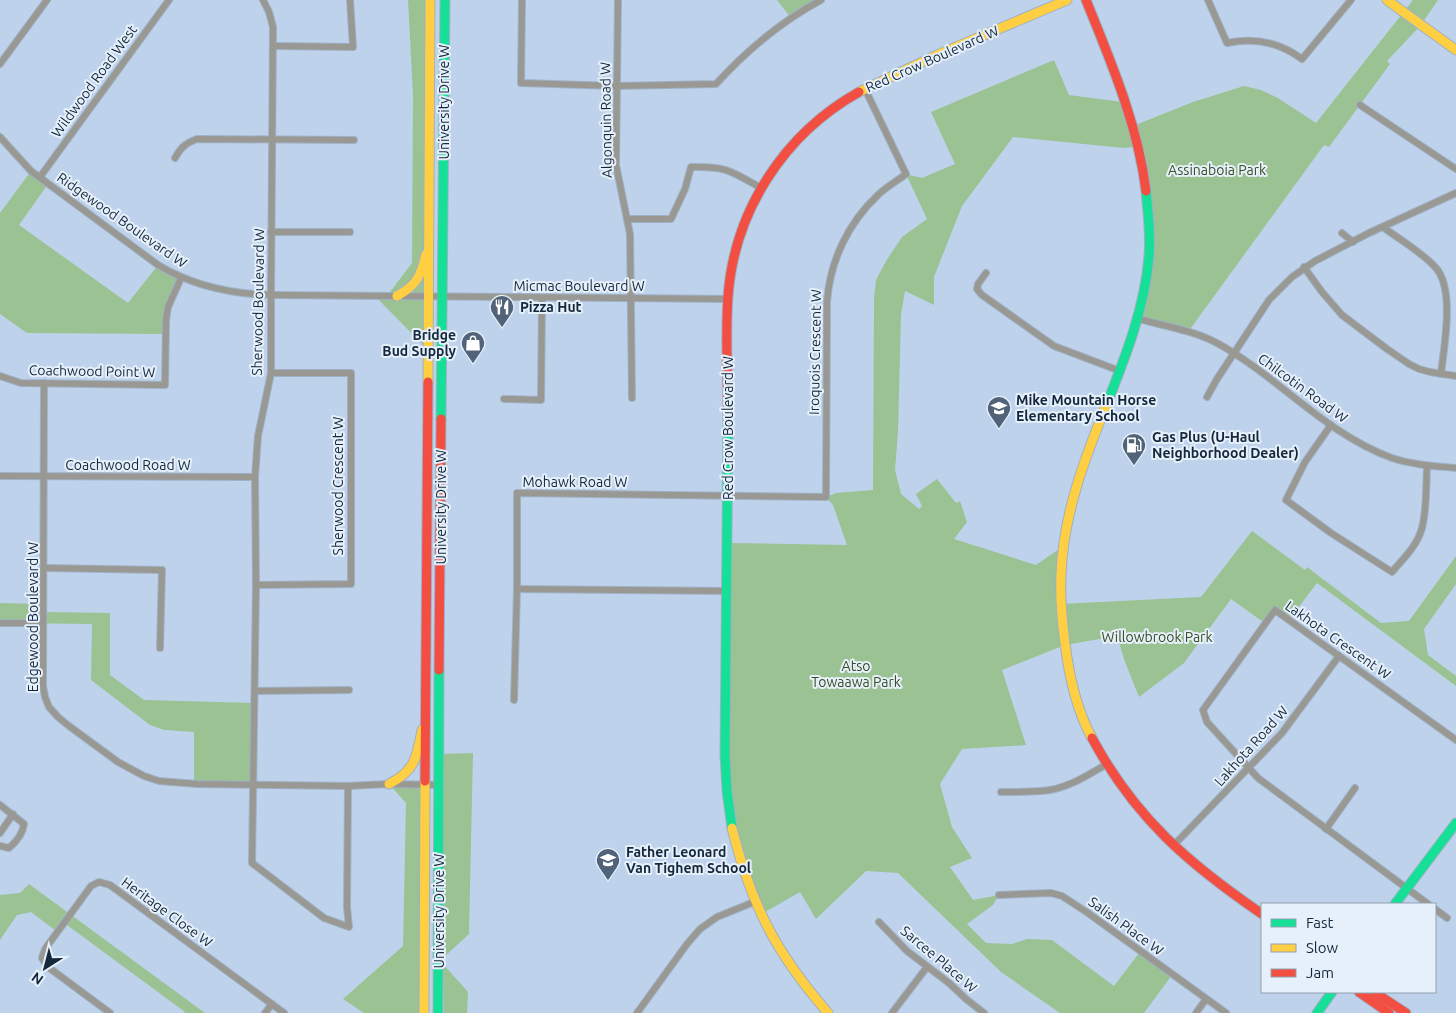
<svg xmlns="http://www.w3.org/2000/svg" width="1456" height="1013" font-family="Ubuntu,sans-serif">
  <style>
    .green { fill: #9bc292 }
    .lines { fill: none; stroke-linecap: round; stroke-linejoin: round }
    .street-casing { stroke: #9fb1c5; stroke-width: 8 }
    .fast-casing { stroke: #9fb1c5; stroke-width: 11 }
    .slow-casing { stroke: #9fb1c5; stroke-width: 11 }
    .jam-casing { stroke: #9fb1c5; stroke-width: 11 }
    .street { stroke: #999893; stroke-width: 6 }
    .fast { stroke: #16e098; stroke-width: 9 }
    .slow { stroke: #ffcf43; stroke-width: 9 }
    .jam { stroke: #f24e42; stroke-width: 9 }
    .labels { text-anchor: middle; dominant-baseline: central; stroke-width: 4; stroke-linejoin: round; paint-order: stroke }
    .street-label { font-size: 14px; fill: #14273b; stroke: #e6f0fb }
    .park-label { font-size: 14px; fill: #374e21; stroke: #e6f0fb }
    .poi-label { font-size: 14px; font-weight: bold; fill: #14273b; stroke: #e6f0fb; text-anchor: start }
  </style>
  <rect width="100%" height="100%" fill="#bed3eb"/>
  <g class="green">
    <polygon points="408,0 430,0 429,351 375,296 387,296 412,263 413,95"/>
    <polygon points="777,0 821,0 791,18"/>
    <polygon points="1413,0 1438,0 1421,25 1387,61 1390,64 1329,147 1324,145 1188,332 1139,319 1149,257 1141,146 1124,148 1013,137 962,206 934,277 934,305 905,291 901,315 898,432 895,470 901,494 919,509 922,506 916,494 937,479 956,503 960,501 967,522 954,539 1036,565 1062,547 1060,604 1201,597 1252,531 1305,570 1307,567 1381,623 1409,621 1456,556 1456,584 1424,629 1428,655 1456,676 1456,686 1317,583 1289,620 1275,610 1266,624 1231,599 1184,663 1139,697 1125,662 1117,636 1065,645 1002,670 1026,745 962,749 940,784 952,827 972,858 950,867 973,900 999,895 993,905 967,924 986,943 1012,944 1027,939 1052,940 1114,986 1140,952 1172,975 1144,1013 1060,1013 1001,972 898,873 866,871 816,919 800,892 760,915 754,902 727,796 728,543 847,545 833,505 826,497 836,493 873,490 874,298 876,280 886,261 902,237 927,219 906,174 922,178 955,164 931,112 1054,60 1069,95 1130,103 1133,126 1193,102 1244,86 1261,90 1278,98 1316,123"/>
    <polygon points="31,171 48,184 19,225 128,303 158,265 181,278 173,295 166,334 27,333 0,314 0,213"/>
    <polygon points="0,603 44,604 44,612 110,613 110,675 144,700 255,703 253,785 194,784 194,732 164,730 150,725 91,680 92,624 0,623"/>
    <polygon points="473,753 469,934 443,958 438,785 439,754"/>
    <polygon points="389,784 424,785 424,1013 364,1013 343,999 403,946 406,803"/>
    <polygon points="29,884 205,1013 184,1013 185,1012 67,925 60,934 31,912 17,915 0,940 0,895 20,893"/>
    <polygon points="443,964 468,992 467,1013 444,1013"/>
  </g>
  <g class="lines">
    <g class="street-casing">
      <g id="street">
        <polyline points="263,0 269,12 273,27 271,295 271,373 258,436 255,477 256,585 252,863 324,918 349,927 347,907 348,786"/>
        <path d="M522,0L521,83L616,86L716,84C747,50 780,22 821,0"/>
        <polyline points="618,0 616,165 630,234 632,398"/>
        <path d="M1208,0L1227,43C1255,37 1279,42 1302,59L1351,0"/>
        <polyline points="274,46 353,47 350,0"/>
        <polyline points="0,64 47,0"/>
        <polyline points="1360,105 1456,169"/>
        <path d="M0,137L31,171L158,265C193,286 230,294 271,295L728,299"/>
        <path d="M175,158C181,147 186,143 197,139L354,140"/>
        <polyline points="40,177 169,0"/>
        <path d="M628,219H671L685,189L691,167C726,166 731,171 761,188"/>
        <path d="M1383,227C1400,240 1422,252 1436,268C1455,290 1444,346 1441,374"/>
        <polyline points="271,232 350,232"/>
        <polyline points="1342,233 1353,242"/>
        <polyline points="1304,267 1322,292 1342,315 1387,349 1409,364 1419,369 1430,372 1456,376"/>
        <polyline points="986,273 978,284 977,289 982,295 1054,346 1120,371"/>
        <path d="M1139,319C1164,326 1191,330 1215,342C1277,375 1325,434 1392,458C1413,465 1435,466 1456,468"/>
        <polyline points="0,376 21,383 165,385 166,320 168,307 181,278"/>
        <polyline points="44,383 43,686 45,697 49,707 58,717 69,726 118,762 144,776 159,781 197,784 348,786 389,784 438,785"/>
        <polyline points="1207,397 1217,379 1269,300 1292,277 1315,261 1369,233 1456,193"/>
        <polyline points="504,399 541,400 542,298"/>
        <path d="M1331,425L1305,462L1286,500L1331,533L1392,572C1402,560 1416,547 1421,531C1427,515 1426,484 1427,466"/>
        <polyline points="0,476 255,477"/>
        <polyline points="45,568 162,570 160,648"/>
        <polyline points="256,585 351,584 351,373 271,373"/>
        <polyline points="517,589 727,591"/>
        <polyline points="0,623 43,623"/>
        <polyline points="255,691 349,690"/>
        <path d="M514,700L517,589V493L826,497L827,302C830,261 848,223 878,195C886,187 897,181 906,174L865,89"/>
        <path d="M1001,792C1014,792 1028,792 1041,791C1064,790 1085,777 1105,765"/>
        <path d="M0,805L24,824C23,833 16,842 9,848L0,846"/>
        <polyline points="1326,829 1355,788"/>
        <polyline points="0,833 13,814"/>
        <polyline points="1173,846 1282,733 1339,656"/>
        <polyline points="999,895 1051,893 1062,896 1088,913 1226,1013"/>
        <polyline points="1428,904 1258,778 1207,722 1203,710 1275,610 1456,740"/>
        <polyline points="1435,909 1447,918"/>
        <polyline points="879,922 907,951 949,983 966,999 984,1013"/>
        <polyline points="110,1013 48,967 42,958 45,949 91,886 99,882 110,885 284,1013"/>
        <polyline points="265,1013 272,1004"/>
        <polyline points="637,1013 687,944 700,929 717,917 754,902"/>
        <polyline points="892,1013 927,967"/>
        <polyline points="1196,1013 1206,999"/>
      </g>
    </g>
    <g class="fast-casing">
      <g id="fast">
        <path d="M1106,406C1125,358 1145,308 1149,256C1151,234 1148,213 1146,191"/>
        <polyline points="441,419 445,0"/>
        <polyline points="728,419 725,755 727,791 732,828"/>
        <polyline points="1395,904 1456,823"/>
        <polyline points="438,1013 439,670"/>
        <polyline points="1317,1013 1332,992"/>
      </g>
    </g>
    <g class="slow-casing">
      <g id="slow">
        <polyline points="1387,0 1456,50"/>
        <polyline points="859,92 937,55 1067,0"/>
        <path d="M397,296C417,285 421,276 426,254"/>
        <polyline points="428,382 430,0"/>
        <path d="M1092,738C1076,709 1069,676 1065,643C1062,621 1060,598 1061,575C1063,516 1084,460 1106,406"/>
        <path d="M389,784C415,771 417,757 422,730"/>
        <path d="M732,828C751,905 776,953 828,1013"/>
        <polyline points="424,1013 425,781"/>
      </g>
    </g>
    <g class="jam-casing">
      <g id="jam">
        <path d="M1086,0C1111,62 1138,125 1146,191"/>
        <path d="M728,419C728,379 725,337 728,297C734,211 784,134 859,92"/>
        <polyline points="439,670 441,419"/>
        <path d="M1092,738C1135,818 1189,864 1262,914"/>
        <polyline points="425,781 428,382"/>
        <polyline points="1359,992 1389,1013"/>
        <polyline points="1374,992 1406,1013"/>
      </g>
    </g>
    <use href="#street" class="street"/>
    <use href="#fast" class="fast"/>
    <use href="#slow" class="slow"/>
    <use href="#jam" class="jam"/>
  </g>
  <defs>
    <g id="restaurant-pin" transform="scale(1.25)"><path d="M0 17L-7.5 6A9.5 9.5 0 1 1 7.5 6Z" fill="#506379" stroke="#e6f0fb"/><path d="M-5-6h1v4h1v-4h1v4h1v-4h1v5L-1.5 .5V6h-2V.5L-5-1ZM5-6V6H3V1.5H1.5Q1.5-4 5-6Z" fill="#fff"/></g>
    <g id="shop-pin" transform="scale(1.25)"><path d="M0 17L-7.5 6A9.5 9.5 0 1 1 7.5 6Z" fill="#506379" stroke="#e6f0fb"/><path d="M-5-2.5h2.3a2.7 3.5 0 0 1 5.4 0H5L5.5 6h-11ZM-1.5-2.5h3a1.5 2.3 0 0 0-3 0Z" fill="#fff"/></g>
    <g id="school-pin" transform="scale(1.25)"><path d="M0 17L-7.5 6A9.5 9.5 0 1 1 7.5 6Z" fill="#506379" stroke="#e6f0fb"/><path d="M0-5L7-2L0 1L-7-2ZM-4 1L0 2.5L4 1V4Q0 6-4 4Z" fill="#fff"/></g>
    <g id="fuel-pin" transform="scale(1.25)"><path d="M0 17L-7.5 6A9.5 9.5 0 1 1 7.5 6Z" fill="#506379" stroke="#e6f0fb"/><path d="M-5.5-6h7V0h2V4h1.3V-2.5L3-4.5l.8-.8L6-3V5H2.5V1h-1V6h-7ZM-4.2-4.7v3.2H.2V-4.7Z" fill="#fff"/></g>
  </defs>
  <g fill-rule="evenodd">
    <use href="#restaurant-pin" x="502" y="307"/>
    <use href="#shop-pin" x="473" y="343"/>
    <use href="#school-pin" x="999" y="408"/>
    <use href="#fuel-pin" x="1134" y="445"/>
    <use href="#school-pin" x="608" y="860"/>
  </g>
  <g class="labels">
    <g class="street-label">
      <text transform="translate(932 59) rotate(-24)">Red Crow Boulevard W</text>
      <text transform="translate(94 81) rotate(-54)">Wildwood Road West</text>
      <text transform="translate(444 102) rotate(-90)">University Drive W</text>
      <text transform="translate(606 120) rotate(-91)">Algonquin Road W</text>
      <text transform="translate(122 220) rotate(35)">Ridgewood Boulevard W</text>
      <text x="579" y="286">Micmac Boulevard W</text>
      <text transform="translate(258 302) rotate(-89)">Sherwood Boulevard W</text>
      <text transform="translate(815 352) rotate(-89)">Iroquois Crescent W</text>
      <text transform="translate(92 371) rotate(1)">Coachwood Point W</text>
      <text transform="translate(1303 388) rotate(36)">Chilcotin Road W</text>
      <text transform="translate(728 428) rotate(-90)">Red Crow Boulevard W</text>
      <text x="128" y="465">Coachwood Road W</text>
      <text x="575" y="482">Mohawk Road W</text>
      <text transform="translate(338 486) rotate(-90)">Sherwood Crescent W</text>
      <text transform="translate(441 507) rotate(-90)">University Drive W</text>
      <text transform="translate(33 617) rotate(-90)">Edgewood Boulevard W</text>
      <text transform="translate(1338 640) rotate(35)">Lakhota Crescent W</text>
      <text transform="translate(1251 746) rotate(-48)">Lakhota Road W</text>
      <text transform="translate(439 911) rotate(-90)">University Drive W</text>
      <text transform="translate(167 912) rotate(36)">Heritage Close W</text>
      <text transform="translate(1126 926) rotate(36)">Salish Place W</text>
      <text transform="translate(939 959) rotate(40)">Sarcee Place W</text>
    </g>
    <g class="park-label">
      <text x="1217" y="170">Assinaboia Park</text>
      <text x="1157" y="637">Willowbrook Park</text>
      <text x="856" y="666">Atso<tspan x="856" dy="16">Towaawa Park</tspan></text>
    </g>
    <g class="poi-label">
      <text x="520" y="307">Pizza Hut</text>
      <text x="456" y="335" text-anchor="end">Bridge<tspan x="456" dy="16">Bud Supply</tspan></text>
      <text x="1016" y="400">Mike Mountain Horse<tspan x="1016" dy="16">Elementary School</tspan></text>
      <text x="1152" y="437">Gas Plus (U-Haul<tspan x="1152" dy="16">Neighborhood Dealer)</tspan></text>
      <text x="626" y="852">Father Leonard<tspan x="626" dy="16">Van Tighem School</tspan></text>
    </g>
  </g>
  <rect x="1261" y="903" width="175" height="90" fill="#e6f0fb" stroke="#92a0ae"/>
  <rect x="1271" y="919" width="25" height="8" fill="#16e098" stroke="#92a0ae"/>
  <text x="1306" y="928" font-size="15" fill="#14273b">Fast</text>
  <rect x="1271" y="944" width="25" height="8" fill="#ffcf43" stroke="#92a0ae"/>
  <text x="1306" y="953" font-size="15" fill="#14273b">Slow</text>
  <rect x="1271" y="969" width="25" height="8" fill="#f24e42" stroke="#92a0ae"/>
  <text x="1306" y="978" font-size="15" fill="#14273b">Jam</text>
  <g transform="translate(45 968) rotate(216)" stroke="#e6f0fb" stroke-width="4" paint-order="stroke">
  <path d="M0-4L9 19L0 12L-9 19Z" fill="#14273b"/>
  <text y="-8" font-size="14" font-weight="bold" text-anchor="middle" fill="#14273b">N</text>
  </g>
</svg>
